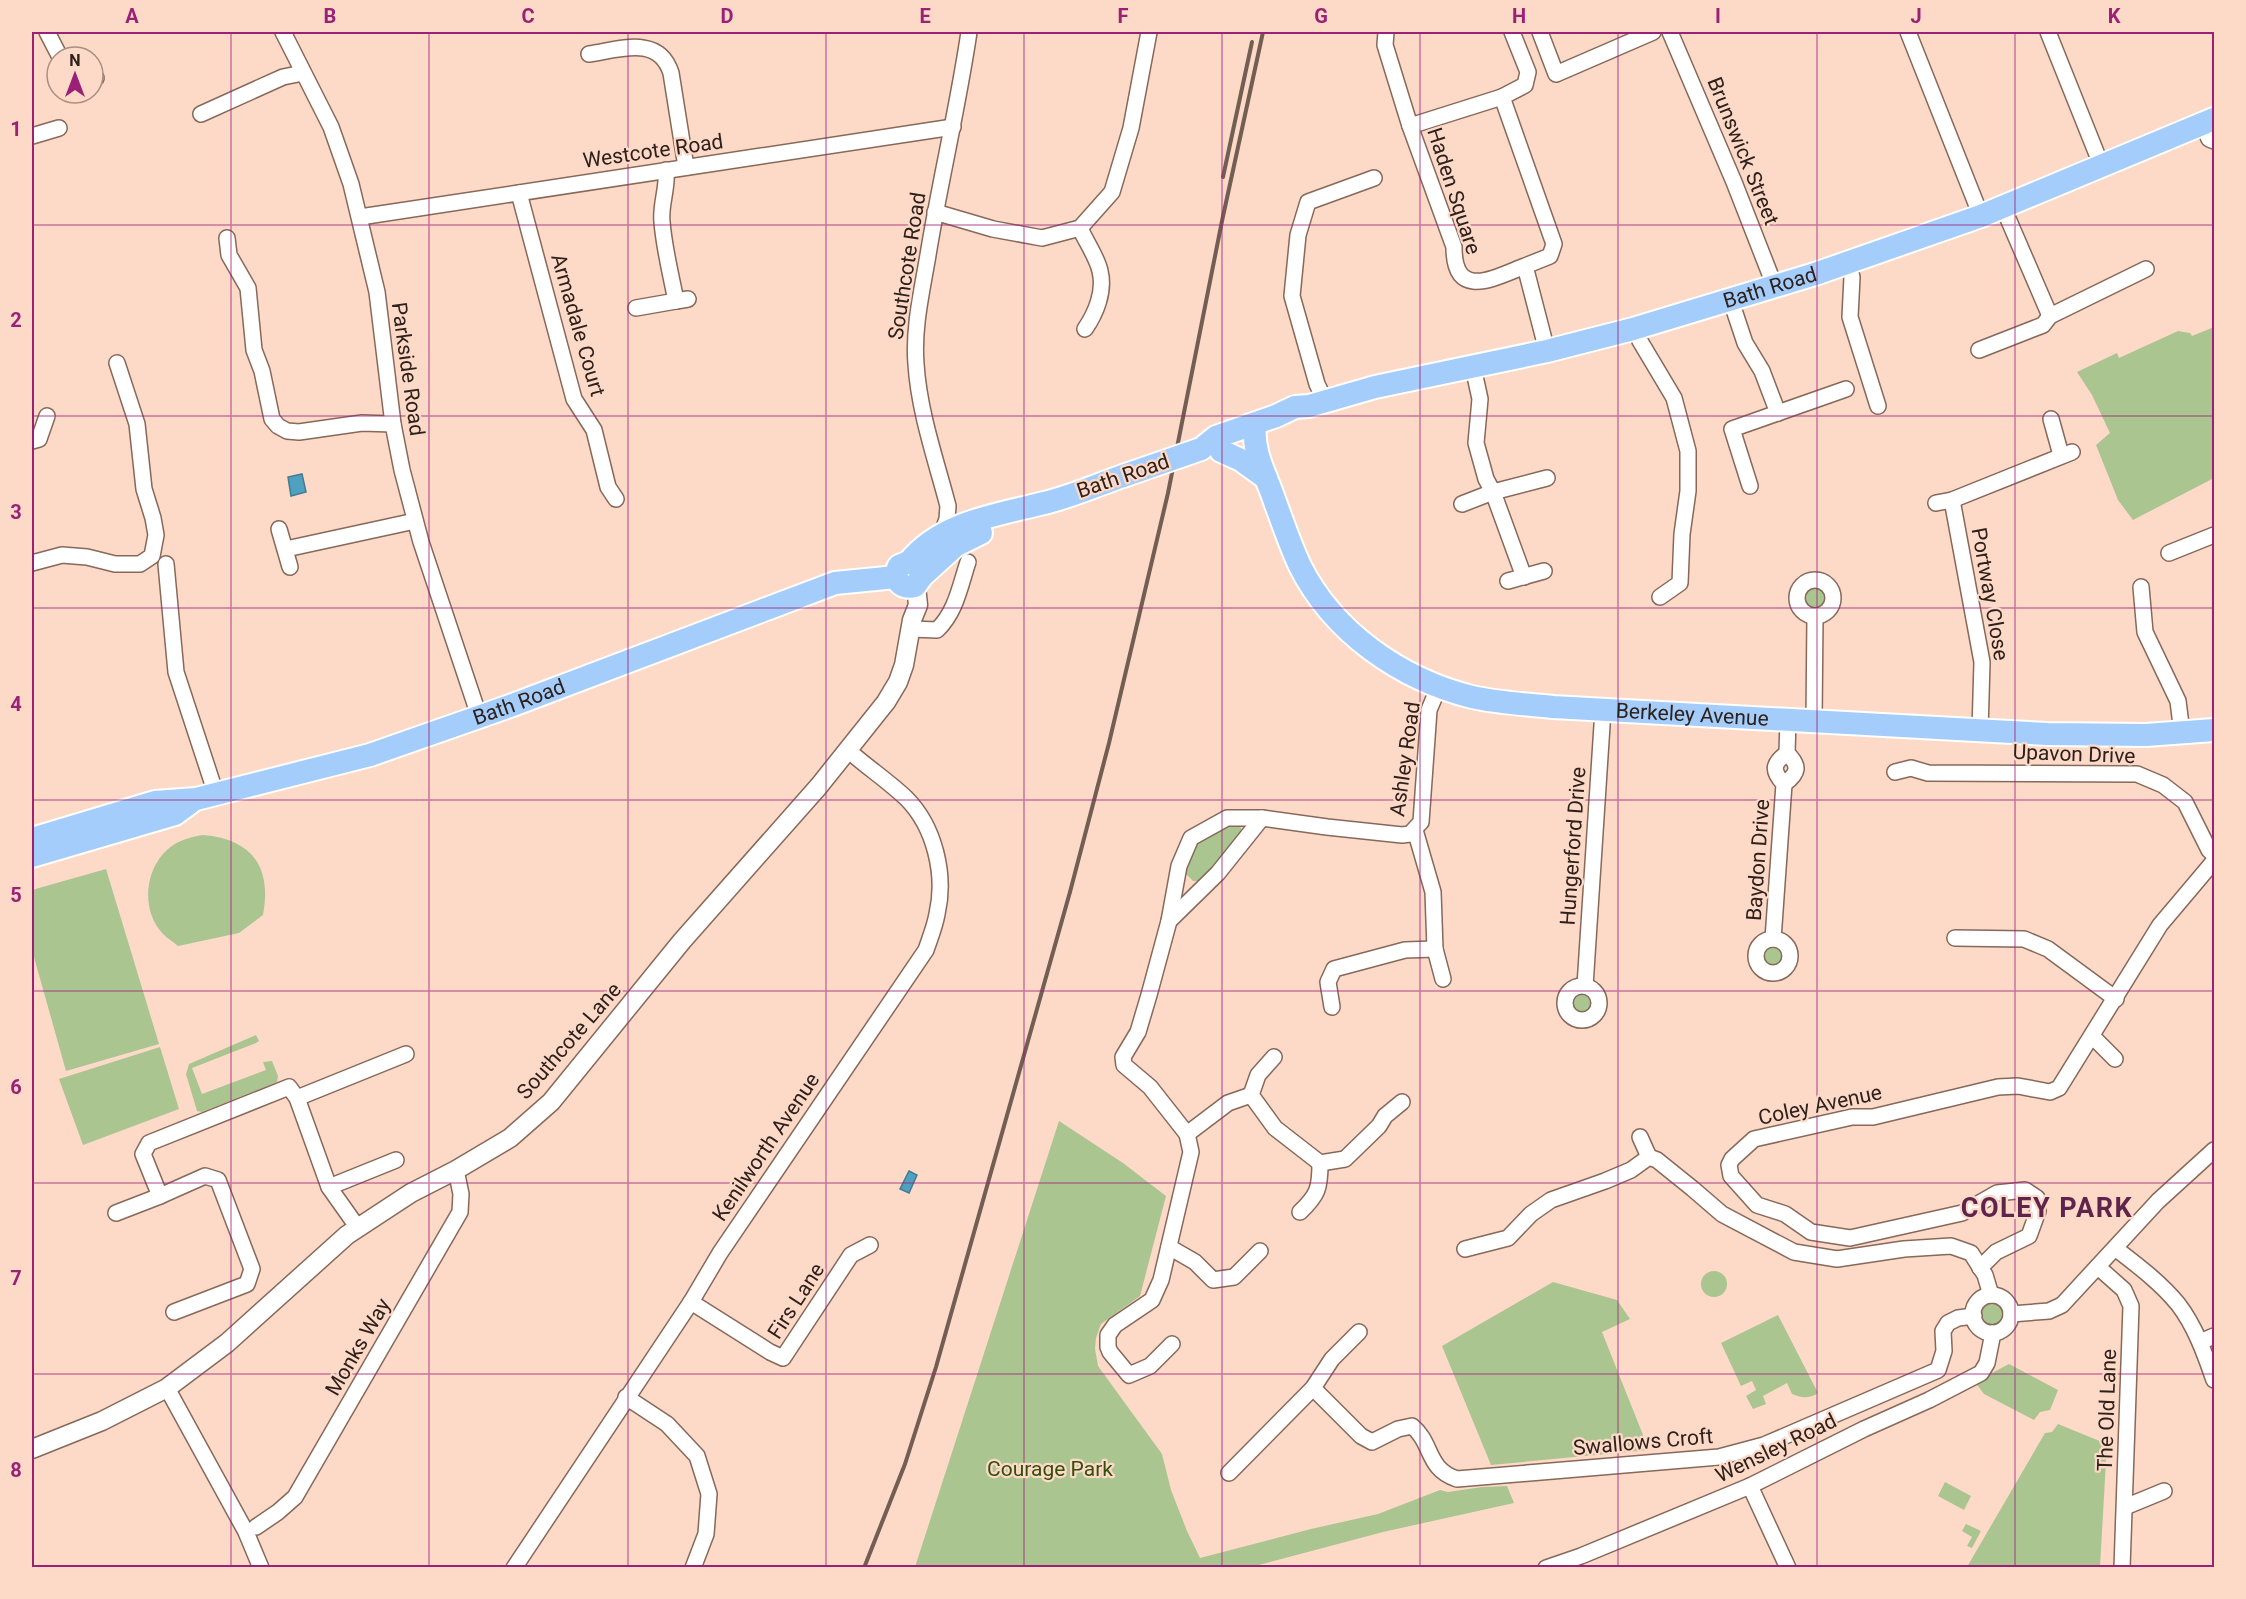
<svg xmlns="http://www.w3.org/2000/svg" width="2246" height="1599" font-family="Roboto,sans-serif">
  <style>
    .green { fill: #abc591 }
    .water { fill: #4fa1c2; stroke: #457b90; stroke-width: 1.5 }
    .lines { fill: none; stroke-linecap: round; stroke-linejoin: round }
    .minor-casing { stroke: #876859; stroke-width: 18 }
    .tertiary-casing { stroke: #876859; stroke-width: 21 }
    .primary-casing { stroke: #fff; stroke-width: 26 }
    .minor { stroke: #fff; stroke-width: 15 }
    .tertiary { stroke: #fff; stroke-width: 18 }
    .primary { stroke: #a4cdfb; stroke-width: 22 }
    .rail { stroke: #735e54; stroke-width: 4 }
    .primary-bridge-casing { stroke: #fff; stroke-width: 26; stroke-linecap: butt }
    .primary-bridge { stroke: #a4cdfb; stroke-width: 22 }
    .grid { fill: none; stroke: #9a2078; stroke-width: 1.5; stroke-opacity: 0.55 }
    .labels { text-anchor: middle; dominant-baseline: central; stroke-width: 4.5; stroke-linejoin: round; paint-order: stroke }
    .street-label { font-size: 21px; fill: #2e211b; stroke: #fdd9c8 }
    .park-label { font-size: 21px; fill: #334f09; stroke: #fdd9c8 }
    .district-label { font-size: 27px; font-weight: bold; letter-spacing: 1.5px; fill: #5f244b; stroke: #fdd9c8 }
    .neatline { fill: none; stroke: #9a2078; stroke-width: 2 }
    .grid-label { font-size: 20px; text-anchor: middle; font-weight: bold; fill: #9a2078 }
  </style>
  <rect width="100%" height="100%" fill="#fdd9c8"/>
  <g class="green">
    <polygon points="2214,327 2214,478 2133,520 2118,500 2096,445 2110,433 2092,395 2077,372 2117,353 2119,358 2178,331 2190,333 2192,336"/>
    <circle cx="1814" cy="599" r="11"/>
    <polygon points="1240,824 1243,835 1202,881 1193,881 1186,874 1192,847 1212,827"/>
    <path d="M203,835C252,839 272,867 263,915L239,933L178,946C174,942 168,939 163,934C141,911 144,870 168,849C178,840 191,837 203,835Z"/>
    <polygon points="106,869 159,1044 66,1071 32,950 32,890"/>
    <circle cx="1773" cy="956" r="11"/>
    <circle cx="1582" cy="1003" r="11"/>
    <polygon points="256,1035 259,1041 256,1043 192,1068 202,1094 266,1070 263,1062 272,1061 278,1076 277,1082 202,1112 197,1111 186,1074 189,1064"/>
    <polygon points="160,1047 179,1109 83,1145 59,1079"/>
    <polygon points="1059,1121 1123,1163 1166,1196 1140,1296 1101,1324 1096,1338 1095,1349 1098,1366 1162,1454 1171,1490 1187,1531 1200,1558 1311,1529 1378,1514 1440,1490 1448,1492 1482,1487 1507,1486 1514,1503 1383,1532 1251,1567 915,1567"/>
    <circle cx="1714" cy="1284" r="13"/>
    <polygon points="1553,1282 1617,1300 1630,1319 1602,1332 1649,1450 1491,1465 1442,1346"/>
    <circle cx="1993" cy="1314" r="11"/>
    <path d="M1778,1315L1818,1393C1809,1399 1802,1398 1792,1394L1787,1383L1763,1396L1766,1404L1753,1409L1746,1396L1756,1390L1752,1381L1741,1386L1721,1343Z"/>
    <polygon points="2009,1364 2058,1390 2050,1410 2040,1412 2034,1420 1984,1394 1975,1382"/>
    <polygon points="2058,1424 2107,1444 2100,1567 1967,1567 2045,1433 2052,1432"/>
    <polygon points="1945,1482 1971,1496 1964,1510 1938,1496"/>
    <polygon points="1966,1524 1981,1531 1972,1548 1967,1546 1972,1537 1962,1531"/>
  </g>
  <g class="water">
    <polygon points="302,474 306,492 291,496 288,477"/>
    <polygon points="909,1171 917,1175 909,1193 900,1189"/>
  </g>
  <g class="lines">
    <g class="minor-casing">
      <g id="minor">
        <polyline points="47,32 60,57"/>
        <polyline points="283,32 331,127 351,184 377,292 393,424 402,470 421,542 475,704 477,718"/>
        <polyline points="1386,32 1385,45 1410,126"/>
        <polyline points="1540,32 1556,74 1653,32"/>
        <polyline points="1670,32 1734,182 1775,287"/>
        <polyline points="1908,32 1981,216"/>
        <polyline points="2048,32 2102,167"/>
        <path d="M589,54C618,50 659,34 671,73L686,167"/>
        <polyline points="93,80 96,78"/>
        <polyline points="1502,97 1525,85 1528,72 1512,32"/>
        <polyline points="201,114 283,77 303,73"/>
        <polyline points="2203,124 2209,139 2214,141"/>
        <polyline points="32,136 59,128"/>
        <path d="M666,170C668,188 660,205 662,222C664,248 671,275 676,301L688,299"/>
        <polyline points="519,193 574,399 594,430 608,487 616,499"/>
        <polyline points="2003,207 2050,316"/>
        <polyline points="935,212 993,229 1042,238 1080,228 1112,192 1131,128 1149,32"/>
        <polyline points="360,217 953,127"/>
        <path d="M1080,228C1086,242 1097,257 1100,271C1105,291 1096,313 1085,329"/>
        <polyline points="227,238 229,255 248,288 254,350 262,371 272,419 278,426 287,431 299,432 362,423 393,424"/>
        <polyline points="1848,263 1852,277 1850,317 1878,406"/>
        <path d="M1525,266L1550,256L1554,244L1502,97L1410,126L1454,247C1454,301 1494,278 1525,266L1547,351"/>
        <polyline points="1731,301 1745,343 1762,371 1778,413"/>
        <polyline points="636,308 676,301"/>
        <polyline points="1636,328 1640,341 1674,398 1688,451 1688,491 1682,534 1680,583 1660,597"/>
        <polyline points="1979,350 2043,325 2050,316 2146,269"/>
        <polyline points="1473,367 1480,399 1476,443 1486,479 1493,492 1524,577"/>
        <polyline points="1325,401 1317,384 1292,296 1298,235 1308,202 1374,178"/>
        <polyline points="2051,419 2061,455"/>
        <polyline points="32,441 39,439 47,416"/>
        <polyline points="1750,486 1732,429 1846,389"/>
        <polyline points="1952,500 1982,662 1980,731"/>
        <polyline points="1936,503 1952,500 2072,452"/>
        <polyline points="1462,504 1493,492 1547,478"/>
        <polyline points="279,529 290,567"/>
        <path d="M941,536L947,519L948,506C936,460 919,412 916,364C913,328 922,291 928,255C940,181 958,107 969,32"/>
        <polyline points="286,549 415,521"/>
        <polyline points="2169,553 2214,535"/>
        <polyline points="32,563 62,555 87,557 115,564 140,564 152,556 156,535 153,518 144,489 137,424 117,363"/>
        <polyline points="166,564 176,672 216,794"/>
        <circle cx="1815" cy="598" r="18"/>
        <polyline points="1508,581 1544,571"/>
        <polyline points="2141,587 2145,632 2178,701 2182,733"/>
        <path d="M911,629L937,630C956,612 960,586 968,562"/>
        <polyline points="1814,721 1815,616"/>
        <polyline points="1895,772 1911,768 1928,773 2137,774 2163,785 2185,802 2209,850 2214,855"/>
        <path d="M1784,784C1799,773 1800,766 1787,753"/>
        <polyline points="1415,830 1433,892 1435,949 1443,979"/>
        <polyline points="1169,921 1218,873 1262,818"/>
        <polyline points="1955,938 2024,939 2048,949 2116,999"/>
        <path d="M1773,939L1784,784C1772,771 1772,764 1787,753L1788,720"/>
        <circle cx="1773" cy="956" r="17"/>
        <circle cx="1582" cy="1003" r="17"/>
        <polyline points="1585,986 1603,710"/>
        <polyline points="1332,1007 1328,982 1334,969 1405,950 1435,949"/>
        <polyline points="2092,1036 2115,1059"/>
        <polyline points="1251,1095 1258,1075 1274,1057"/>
        <polyline points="297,1098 406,1054"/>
        <polyline points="1187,1134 1228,1103 1251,1095 1275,1128 1320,1163 1345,1159 1379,1126 1385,1116 1402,1102"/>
        <polyline points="1640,1137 1649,1157"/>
        <polyline points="329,1187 396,1160"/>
        <path d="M1300,1212C1318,1195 1320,1188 1320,1163"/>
        <polyline points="116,1213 160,1196"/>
        <polyline points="1169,1247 1195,1262 1213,1280 1234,1277 1260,1251"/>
        <path d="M2115,1248C2137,1265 2160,1282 2178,1304C2195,1326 2205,1354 2214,1380"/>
        <polyline points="1465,1249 1508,1238 1531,1214 1551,1200 1605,1181 1631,1170 1649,1157 1657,1160 1693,1189 1722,1214 1794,1252 1837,1259 1904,1249 1951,1246 1971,1253 1985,1275 1991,1295"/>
        <polyline points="2098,1267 2124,1290 2131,1306 2122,1568"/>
        <polyline points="1980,1268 1996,1252 2029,1236 2038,1211 2037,1198 2025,1190 1997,1193 1962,1213 1850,1238 1811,1232 1785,1214 1757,1205 1731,1176 1729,1165 1732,1159 1754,1139 1852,1117 1873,1117 1998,1087 2018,1086 2050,1092 2059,1088 2160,925 2214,861"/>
        <circle cx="1992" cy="1314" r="19"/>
        <polyline points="691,1302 770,1352 783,1358 851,1255 870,1245"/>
        <polyline points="174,1312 247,1284 252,1269 218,1180 205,1176 160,1196 143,1154 149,1143 289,1087 297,1098 329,1187 358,1228"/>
        <polyline points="2011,1314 2049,1311 2062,1305 2158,1201 2214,1150"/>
        <polyline points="2200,1342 2214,1336"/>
        <polyline points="1172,1344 1150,1366 1129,1375 1110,1352 1108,1347 1108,1335 1115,1325 1152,1300 1161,1280 1191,1152 1187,1134 1150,1087 1124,1065 1123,1057 1138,1032 1149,995 1169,921 1179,866 1191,838 1227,818 1262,818 1327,827 1402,835 1410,834 1421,822 1429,710 1439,686"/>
        <polyline points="167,1388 246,1532 261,1568"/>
        <path d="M1313,1388L1361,1436L1372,1442L1398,1429L1412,1426C1433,1443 1426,1469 1457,1479L1719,1457L1764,1445L1938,1370L1944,1351L1943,1331L1948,1323L1958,1318L1974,1316"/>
        <polyline points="626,1397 667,1424 697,1456 709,1494 706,1534 693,1568"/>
        <polyline points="1229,1473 1313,1388 1332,1359 1359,1332"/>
        <polyline points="1750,1486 1788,1568"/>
        <polyline points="2125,1507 2164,1491"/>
        <polyline points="256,1527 278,1512 295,1497 460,1212 461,1194 456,1170"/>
        <path d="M514,1568L691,1302L720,1253L926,950C930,938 935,926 937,914C946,875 935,827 906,798C888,781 867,767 849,751"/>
        <polyline points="1546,1568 1581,1556 1750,1486 1864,1429 1929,1400 1981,1373 1987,1363 1993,1333"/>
      </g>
    </g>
    <g class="tertiary-casing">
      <polyline id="tertiary" points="32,1449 102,1421 167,1388 227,1343 347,1235 411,1193 456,1170 510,1138 551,1102 682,941 819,786 886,702 898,682 904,665 912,620 918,605 916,586"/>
    </g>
    <g class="primary-casing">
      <g id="primary">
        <path id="s1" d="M1255,424C1252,454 1266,474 1275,502C1283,523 1290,545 1300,566C1333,632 1400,679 1472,697C1498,703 1526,704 1553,707L2047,734L2146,735L2214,730"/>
        <path id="s2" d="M1201,449L1216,437L1276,416L1295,407L1309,406L1375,387L1547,351L1633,329L1815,274L1981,216L2214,119"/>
        <polyline points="1221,451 1241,460 1266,478"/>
        <path d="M909,562C941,522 997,515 1044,503C1070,497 1097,485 1123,476"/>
        <path d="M922,576L919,567L909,562L899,566C892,579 901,590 915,586L922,576L955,546L981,533"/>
        <path id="s3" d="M32,839L155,802L196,799L370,755L510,706L835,583L896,577"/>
        <polyline points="32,856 175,814 190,803"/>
      </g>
    </g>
    <use href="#minor" class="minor"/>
    <use href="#tertiary" class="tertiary"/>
    <use href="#primary" class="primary"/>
    <g class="rail">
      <polyline points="1223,177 1252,42"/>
      <polyline points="864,1568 905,1464 936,1367 1070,892 1109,743 1168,493 1222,221 1263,32"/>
    </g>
    <g class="primary-bridge-casing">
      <polyline id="primary-bridge" points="1123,476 1201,449"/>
    </g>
    <use href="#primary-bridge" class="primary-bridge"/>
  </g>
  <path class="grid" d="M231,32V1568M429,32V1568M628,32V1568M826,32V1568M1024,32V1568M1222,32V1568M1420,32V1568M1618,32V1568M1817,32V1568M2015,32V1568M32,225H2214M32,416H2214M32,608H2214M32,800H2214M32,991H2214M32,1183H2214M32,1374H2214"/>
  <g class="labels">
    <g class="street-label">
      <text transform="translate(653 151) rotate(-8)">Westcote Road</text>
      <text transform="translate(1743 151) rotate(68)">Brunswick Street</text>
      <text transform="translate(1454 191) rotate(72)">Haden Square</text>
      <text transform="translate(907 266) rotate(-81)">Southcote Road</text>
      <text stroke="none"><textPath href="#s2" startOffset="594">Bath Road</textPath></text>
      <text transform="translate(578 325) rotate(74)">Armadale Court</text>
      <text transform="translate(408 369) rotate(82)">Parkside Road</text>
      <text transform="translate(1123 476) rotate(-19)">Bath Road</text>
      <text transform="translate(1990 594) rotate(80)">Portway Close</text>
      <text stroke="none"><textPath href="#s3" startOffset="507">Bath Road</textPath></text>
      <text stroke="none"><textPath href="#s1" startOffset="594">Berkeley Avenue</textPath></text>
      <text transform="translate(2074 754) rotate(2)">Upavon Drive</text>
      <text transform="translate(1405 759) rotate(-82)">Ashley Road</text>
      <text transform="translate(1573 846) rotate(-86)">Hungerford Drive</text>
      <text transform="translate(1758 860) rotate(-86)">Baydon Drive</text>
      <text transform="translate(569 1041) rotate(-49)">Southcote Lane</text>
      <text transform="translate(1820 1105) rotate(-12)">Coley Avenue</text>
      <text transform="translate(766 1147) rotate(-56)">Kenilworth Avenue</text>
      <text transform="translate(796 1301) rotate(-57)">Firs Lane</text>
      <text transform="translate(358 1347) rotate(-60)">Monks Way</text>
      <text transform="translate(2107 1410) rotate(-88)">The Old Lane</text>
      <text transform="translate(1643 1442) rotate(-5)">Swallows Croft</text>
      <text transform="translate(1776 1448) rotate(-26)">Wensley Road</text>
    </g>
    <g class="park-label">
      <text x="1050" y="1469">Courage Park</text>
    </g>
    <g class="district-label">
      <text x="2047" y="1208">COLEY PARK</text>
    </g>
  </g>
  <rect width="2246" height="1599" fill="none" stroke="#fdd9c8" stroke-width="66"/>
  <g transform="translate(75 75)"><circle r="28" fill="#fdd9c8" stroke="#aa8f83" stroke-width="1.5"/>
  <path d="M0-4.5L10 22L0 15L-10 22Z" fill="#9a2078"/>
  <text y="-9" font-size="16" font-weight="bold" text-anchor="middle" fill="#2e211b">N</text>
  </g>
  <rect x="33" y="33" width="2180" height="1533" class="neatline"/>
  <g class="grid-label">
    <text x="132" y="23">A</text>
    <text x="330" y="23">B</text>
    <text x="528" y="23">C</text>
    <text x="727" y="23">D</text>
    <text x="925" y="23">E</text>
    <text x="1123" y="23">F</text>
    <text x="1321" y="23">G</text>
    <text x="1519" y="23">H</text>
    <text x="1718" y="23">I</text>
    <text x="1916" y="23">J</text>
    <text x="2114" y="23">K</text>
    <text x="16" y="136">1</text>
    <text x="16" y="327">2</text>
    <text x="16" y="519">3</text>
    <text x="16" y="711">4</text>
    <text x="16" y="902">5</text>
    <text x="16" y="1094">6</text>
    <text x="16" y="1285">7</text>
    <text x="16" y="1477">8</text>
  </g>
</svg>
